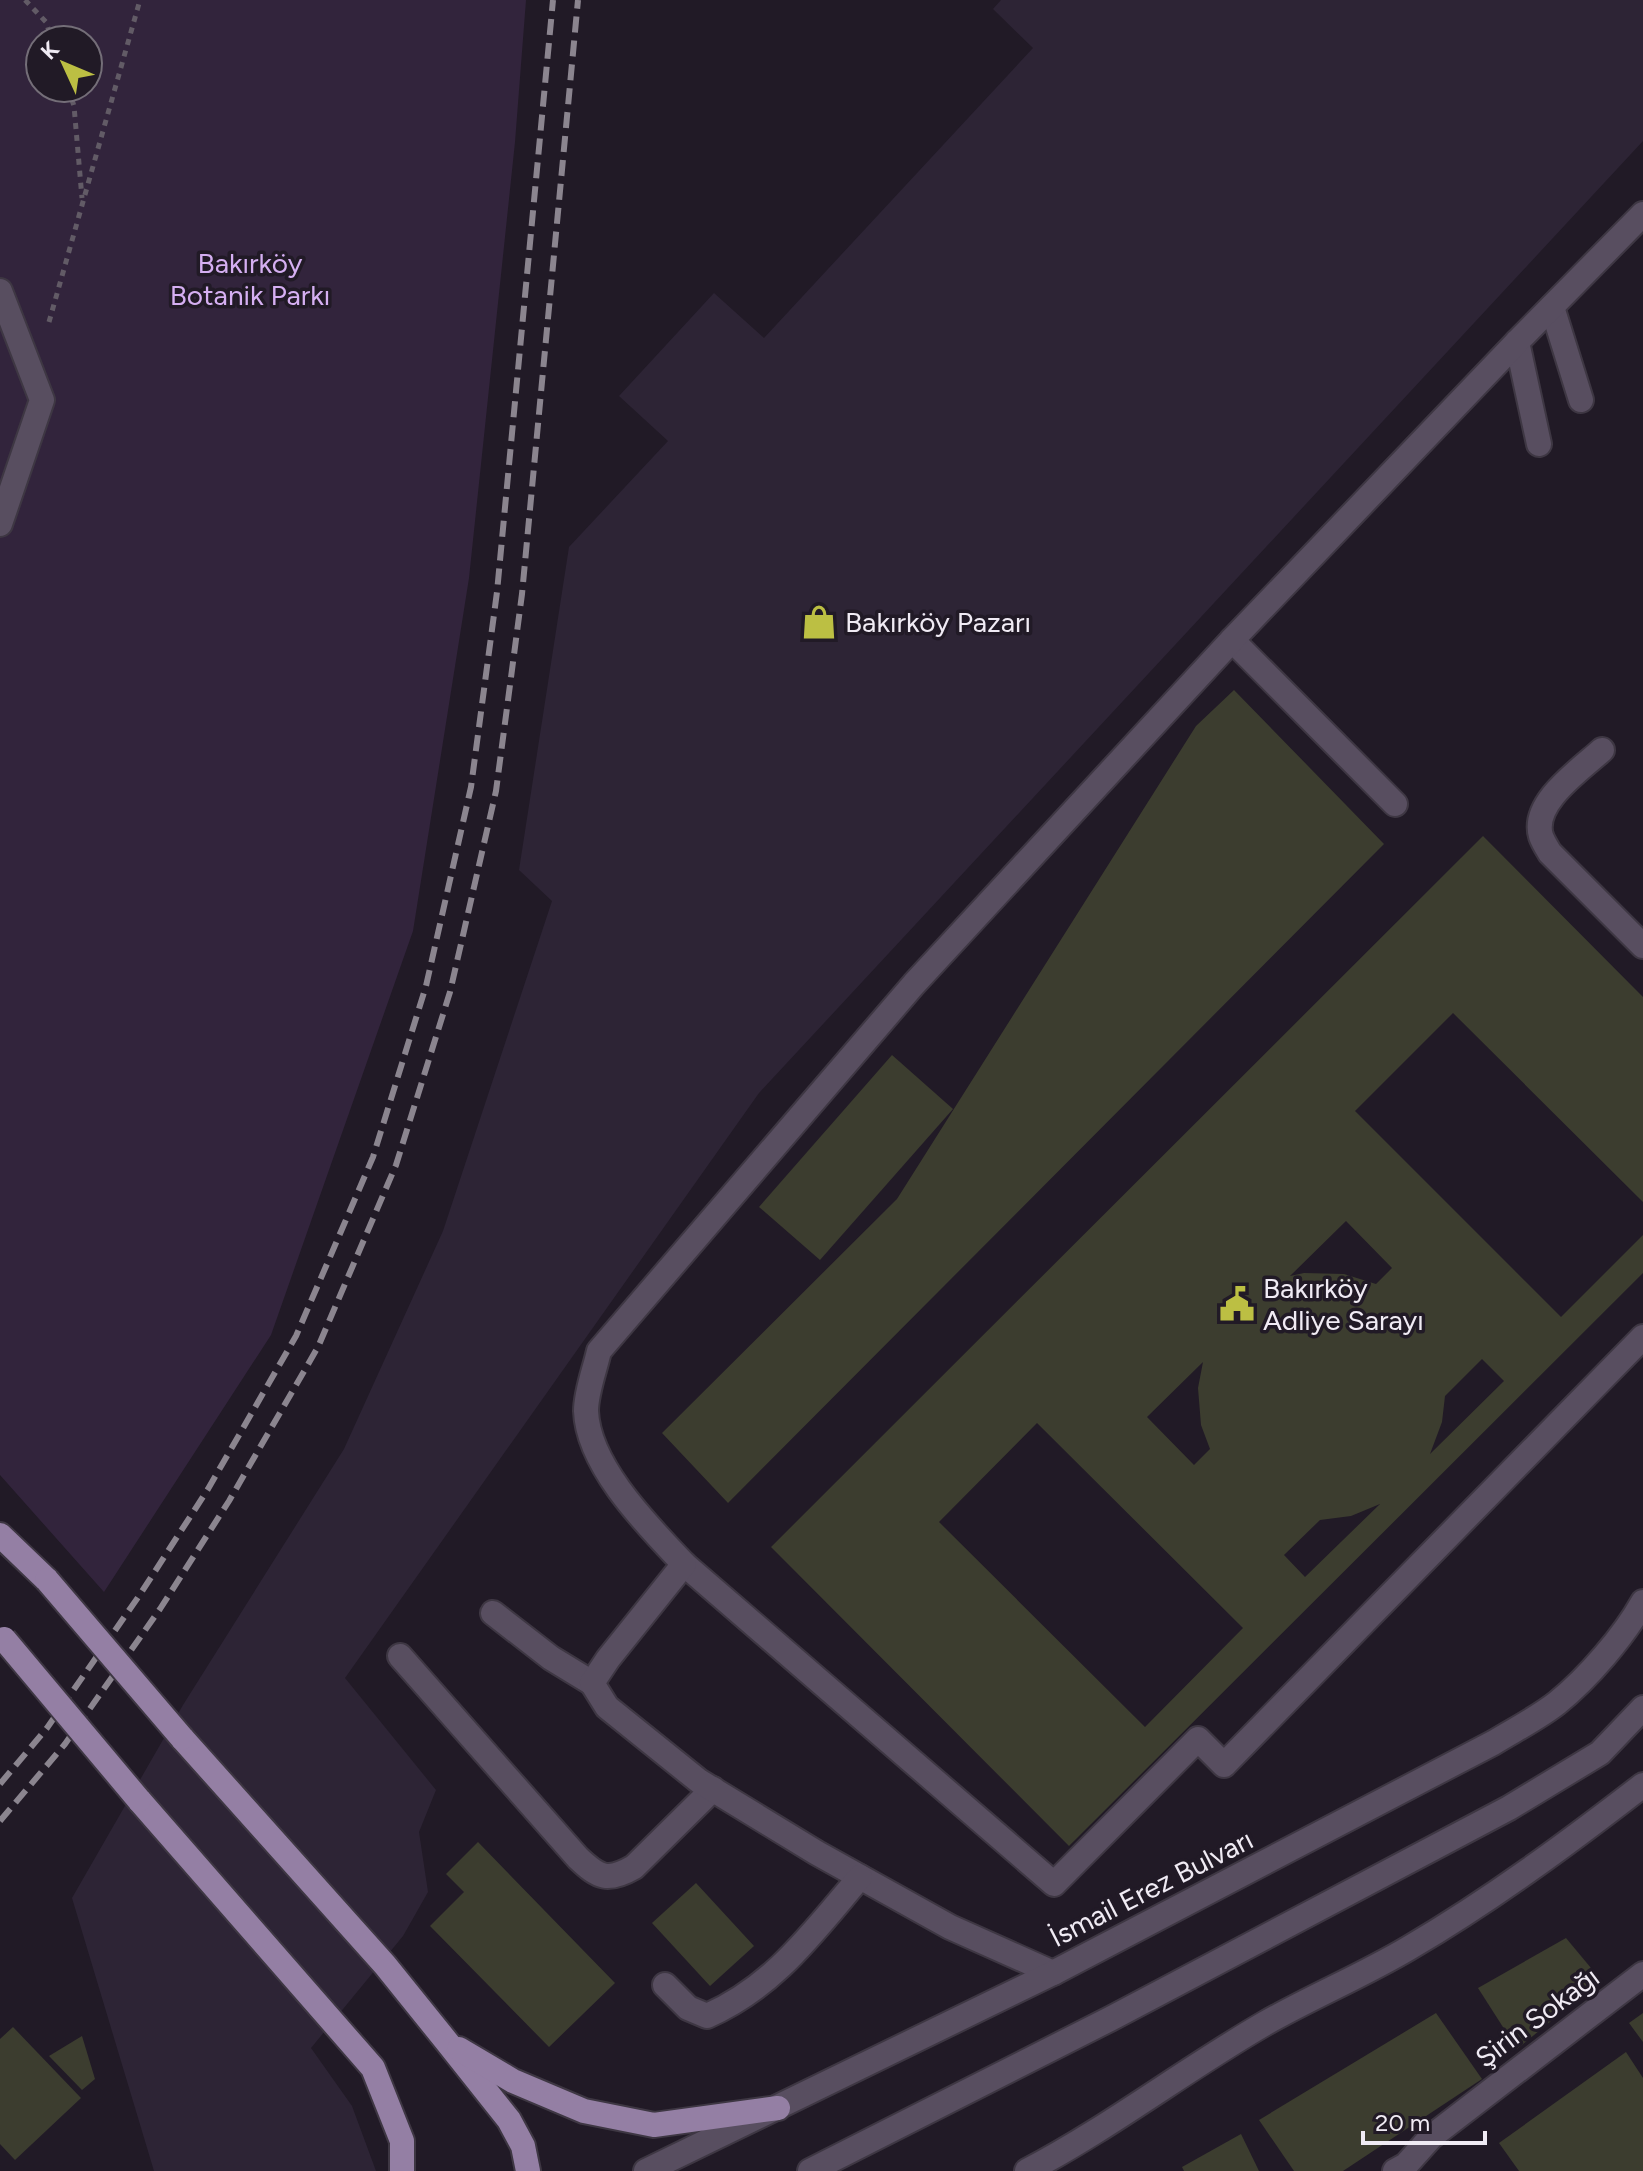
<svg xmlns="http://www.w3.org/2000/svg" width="1643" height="2171" font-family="Figtree,sans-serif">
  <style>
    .built { fill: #2d2435 }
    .green { fill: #32243c; fill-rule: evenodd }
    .building { fill: #3c3d2f; fill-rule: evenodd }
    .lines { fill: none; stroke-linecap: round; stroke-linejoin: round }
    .minor-casing { stroke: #3e3743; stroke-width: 28 }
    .major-casing { stroke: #3e3743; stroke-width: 28 }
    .path { stroke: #625b66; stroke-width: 5; stroke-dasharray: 6 6; stroke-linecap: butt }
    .minor { stroke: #584e60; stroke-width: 24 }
    .major { stroke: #947fa4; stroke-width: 24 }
    .rail { stroke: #8b858f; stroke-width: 6; stroke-dasharray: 16 8; stroke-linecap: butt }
    .major-bridge-casing { stroke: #3e3743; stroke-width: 28; stroke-linecap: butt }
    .major-bridge { stroke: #947fa4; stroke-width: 24 }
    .labels { text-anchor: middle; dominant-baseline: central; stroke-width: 7; stroke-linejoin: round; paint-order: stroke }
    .park-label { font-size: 28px; fill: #d5aff2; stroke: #211a26 }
    .poi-label { font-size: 28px; fill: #f0ebf4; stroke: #211a26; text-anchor: start }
    .street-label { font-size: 28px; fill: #f0ebf4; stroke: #211a26 }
  </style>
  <rect width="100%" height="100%" fill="#211a26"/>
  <polygon class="built" points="1001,0 1643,0 1643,141 759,1093 345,1678 436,1790 419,1832 428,1892 403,1936 311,2048 352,2106 376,2171 154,2171 72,1898 183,1705 344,1449 443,1231 552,901 519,870 569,547 668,441 619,396 714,293 764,338 1033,48 993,9"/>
  <path class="green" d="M0,0H526L515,142L469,578L413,931L271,1335L104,1592L0,1475ZM40,40H88V88H40Z"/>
  <g class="building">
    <polygon points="1234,690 1384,844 728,1503 662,1433 897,1199 1196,726"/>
    <path d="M1483,836L1643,997V1202L1453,1013L1355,1111L1561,1317L1643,1235V1273L1069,1846L771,1547ZM1346,1221L1392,1268L1376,1284L1344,1274L1304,1273L1290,1276ZM1482,1359L1504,1381L1430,1454L1442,1422L1445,1396ZM1203,1362L1198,1388L1201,1425L1210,1449L1194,1465L1147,1417ZM1037,1423L1243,1628L1145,1727L939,1522ZM1380,1504L1305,1577L1284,1555L1320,1520L1351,1516Z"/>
    <polygon points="892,1055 953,1109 820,1260 759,1207"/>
    <polygon points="478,1842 615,1983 549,2047 430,1926 464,1892 446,1874"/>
    <polygon points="696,1883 754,1946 710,1986 652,1923"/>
    <polygon points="1566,1938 1601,1980 1517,2049 1478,1988"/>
    <polygon points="1436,2013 1482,2079 1343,2171 1294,2171 1259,2120"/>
    <polygon points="1643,2013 1643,2042 1629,2023"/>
    <polygon points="13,2027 81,2098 15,2160 0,2144 0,2039"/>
    <polygon points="82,2036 95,2079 82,2090 49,2056"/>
    <polygon points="1626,2052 1643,2078 1643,2171 1519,2171 1499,2143"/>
    <polygon points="1241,2134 1259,2171 1184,2171 1182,2167"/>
  </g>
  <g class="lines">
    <g class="minor-casing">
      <g id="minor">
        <polyline points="0,291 42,400 0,524"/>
        <polyline points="1552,307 1581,400"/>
        <polyline points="1517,342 1539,444"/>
        <polyline points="1232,640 1395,804"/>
        <path d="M1602,750C1580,770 1531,803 1541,836C1543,842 1547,848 1550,853L1643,946"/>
        <polyline points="684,1564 1054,1884 1198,1739 1224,1765 1643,1337"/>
        <polyline points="493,1613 551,1658 592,1683"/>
        <path d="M400,1656L578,1858C599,1878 608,1882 634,1867L713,1789"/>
        <path d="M1053,1973L950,1927L817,1853L699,1781L607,1707L592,1683L608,1659L684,1564C648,1526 588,1466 586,1411C586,1392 595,1369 599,1351L914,984L1232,640L1517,342L1643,214"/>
        <path d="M665,1985L688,2008L707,2016C775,1986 813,1932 860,1877"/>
        <path d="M646,2171L1053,1973L1493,1743C1514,1730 1538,1718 1557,1703C1588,1678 1624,1636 1643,1602"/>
        <polyline points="810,2171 1110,2019 1509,1808 1600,1753 1643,1708"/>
        <path d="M1027,2171C1109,2128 1183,2071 1264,2024C1311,1997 1362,1976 1409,1948C1491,1900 1568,1843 1643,1785"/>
        <polyline points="1395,2171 1406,2165 1431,2137 1643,1974"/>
      </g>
    </g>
    <g class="major-casing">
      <g id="major">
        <polyline points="0,1535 47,1580"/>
        <polyline points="182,1738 385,1965 447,2042 509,2120 523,2146 528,2171"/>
        <polyline points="139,1800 373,2068 402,2141 402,2171"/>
        <polyline points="459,2049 513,2081 584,2111 654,2125 778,2108"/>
      </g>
    </g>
    <g class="path">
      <polyline points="25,0 46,22 52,40"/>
      <polyline points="68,88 74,106 82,198"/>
      <polyline points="49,322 140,0"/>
    </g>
    <use href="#minor" class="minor"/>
    <use href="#major" class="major"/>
    <g class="rail">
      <polyline points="0,1784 47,1728 139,1596 208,1489 296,1336 373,1157 426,986 471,787 497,592 553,0"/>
      <polyline points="0,1821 65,1744 160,1609 229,1501 318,1347 396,1165 450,992 496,791 522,594 578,0"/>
    </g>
    <g class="major-bridge-casing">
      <g id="major-bridge">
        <polyline points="47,1580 182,1738"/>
        <polyline points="4,1639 139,1800"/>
      </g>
    </g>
    <use href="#major-bridge" class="major-bridge"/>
  </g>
  <defs>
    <g id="shop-bare" transform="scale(2.76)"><path d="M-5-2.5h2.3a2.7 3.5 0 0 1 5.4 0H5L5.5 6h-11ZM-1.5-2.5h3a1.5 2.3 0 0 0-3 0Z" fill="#bcbf43" stroke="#211a26" stroke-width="2.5" paint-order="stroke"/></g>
    <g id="civic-bare" transform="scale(2.76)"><path d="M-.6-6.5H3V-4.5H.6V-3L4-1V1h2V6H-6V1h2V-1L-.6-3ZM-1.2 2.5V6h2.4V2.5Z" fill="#bcbf43" stroke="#211a26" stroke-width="2.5" paint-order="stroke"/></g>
  </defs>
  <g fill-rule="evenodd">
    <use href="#shop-bare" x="819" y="622"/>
    <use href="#civic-bare" x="1237" y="1304"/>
  </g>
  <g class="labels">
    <g class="park-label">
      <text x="250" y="263">Bakırköy<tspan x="250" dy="32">Botanik Parkı</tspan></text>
    </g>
    <g class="poi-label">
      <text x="845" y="622">Bakırköy Pazarı</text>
      <text x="1263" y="1288">Bakırköy<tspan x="1263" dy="32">Adliye Sarayı</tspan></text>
    </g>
    <g class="street-label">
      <text transform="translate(1151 1888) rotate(-27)">İsmail Erez Bulvarı</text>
      <text transform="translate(1537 2017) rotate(-37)">Şirin Sokağı</text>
    </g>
  </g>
  <g transform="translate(64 64) rotate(314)"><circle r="38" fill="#211a26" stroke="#746e78" stroke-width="2"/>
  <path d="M0-6L14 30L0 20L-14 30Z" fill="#bcbf43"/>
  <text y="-12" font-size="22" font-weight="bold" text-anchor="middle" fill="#f0ebf4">K</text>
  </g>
  <path d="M1363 2131v12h122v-12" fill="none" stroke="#f0ebf4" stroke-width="4"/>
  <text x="1375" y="2131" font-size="24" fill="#f0ebf4" stroke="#211a26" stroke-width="6" paint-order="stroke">20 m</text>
</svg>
